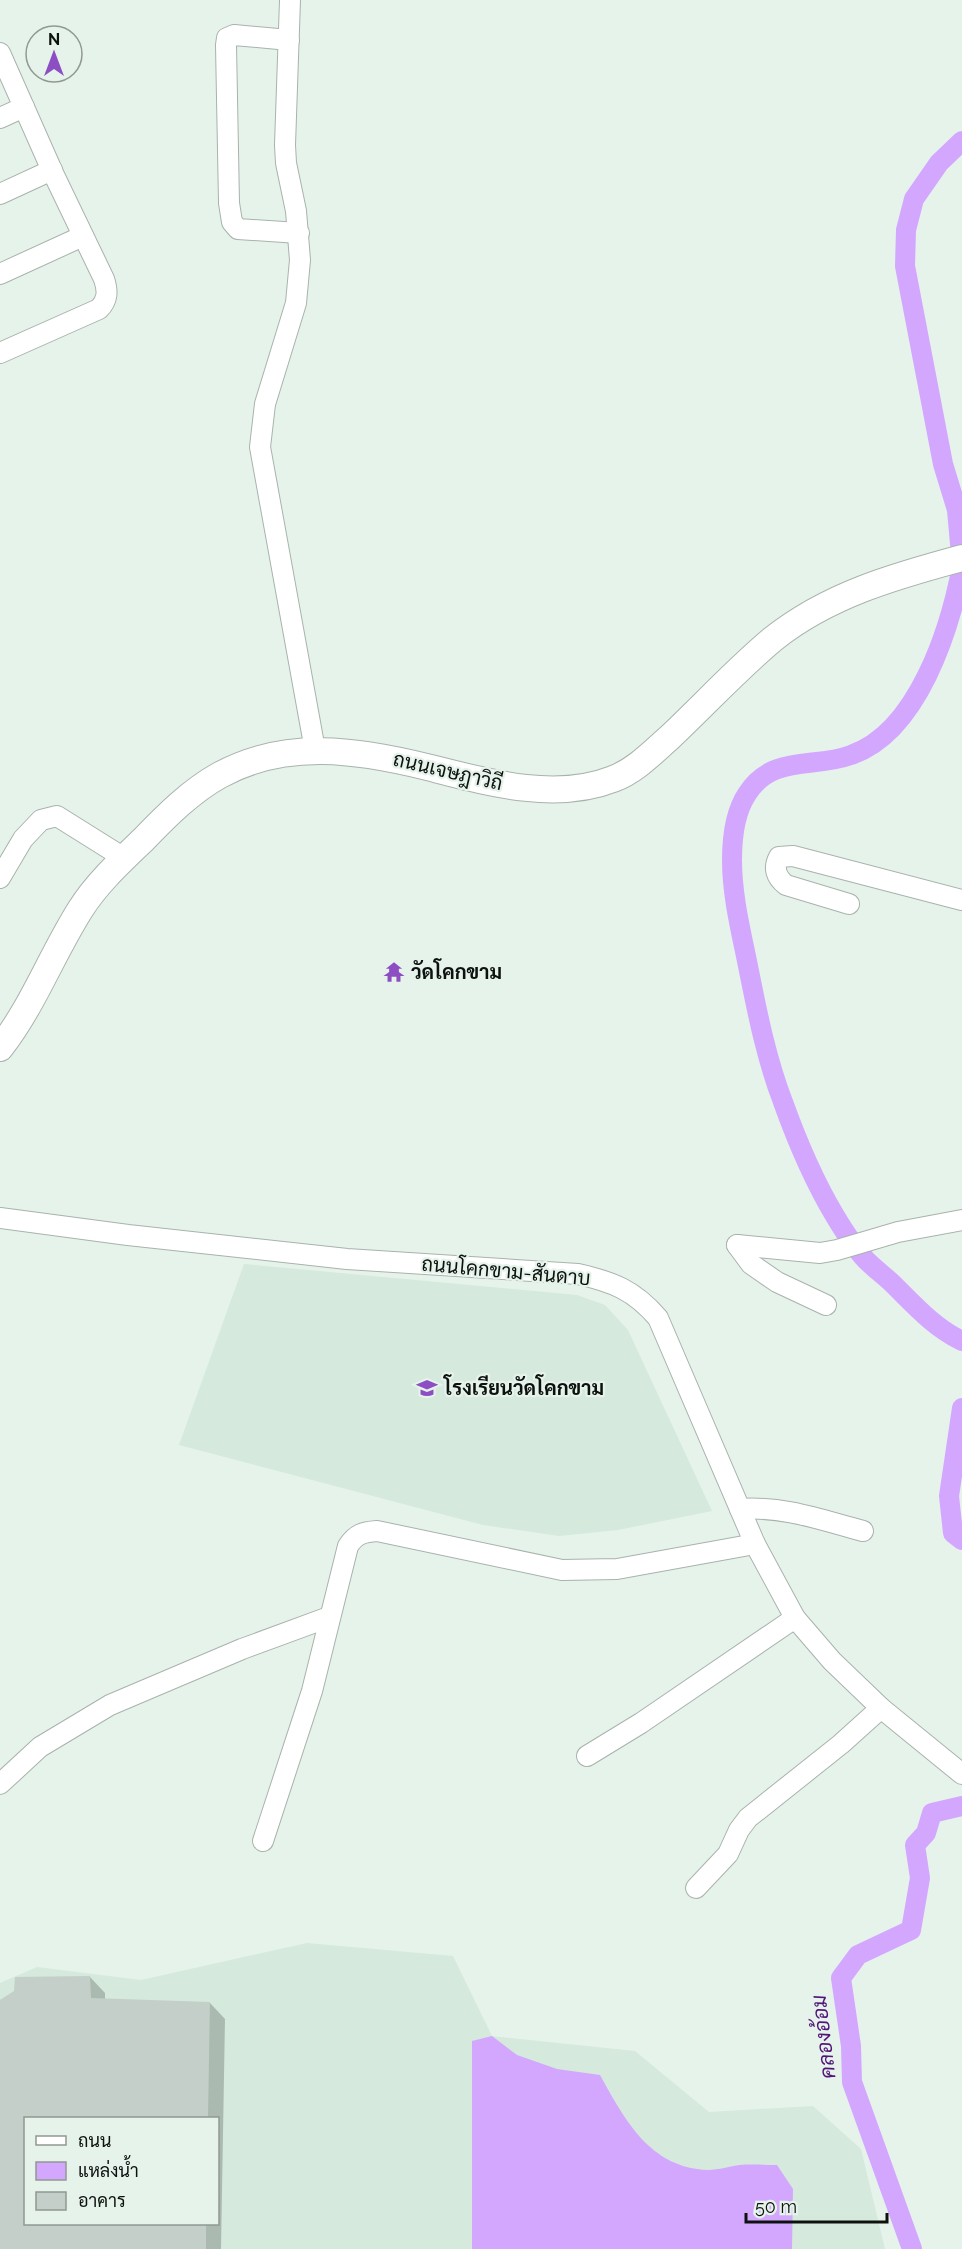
<svg xmlns="http://www.w3.org/2000/svg" width="962" height="2249" font-family="Raleway,Sarabun,sans-serif">
  <style>
    .built { fill: #d5e9dd; fill-rule: evenodd }
    .water { fill: #d3a7fe }
    .shadow { fill: #0003; fill-rule: evenodd }
    .lines { fill: none; stroke-linecap: round; stroke-linejoin: round }
    .canal { stroke: #d3a7fe; stroke-width: 20 }
    .building { fill: #c3cfc8 }
    .minor-casing { stroke: #a8b3ac; stroke-width: 22 }
    .tertiary-casing { stroke: #a8b3ac; stroke-width: 28 }
    .minor { stroke: #fff; stroke-width: 20 }
    .tertiary { stroke: #fff; stroke-width: 26 }
    .labels { text-anchor: middle; dominant-baseline: central; stroke-width: 4.5; stroke-linejoin: round; paint-order: stroke }
    .street-label { font-size: 20px; fill: #0e120f; stroke: #e6f3eb }
    .poi-label { font-size: 20px; font-weight: bold; fill: #0e120f; stroke: #e6f3eb; text-anchor: start }
    .water-label { font-size: 21px; font-style: italic; fill: #511579; stroke: #e6f3eb }
  </style>
  <rect width="100%" height="100%" fill="#e6f3eb"/>
  <g class="built">
    <polygon points="244,1264 577,1295 605,1305 628,1330 712,1511 618,1530 559,1536 483,1525 179,1445"/>
    <path d="M307,1943L453,1956L492,2036L635,2051L709,2112L813,2106L861,2149L885,2249H0V1983L37,1967L141,1980ZM26,2118H218V2224H26Z"/>
  </g>
  <path class="water" d="M492,2036L517,2055L557,2069L600,2075C625,2120 650,2168 708,2170C719,2170 730,2166 740,2165C752,2164 765,2165 777,2165L793,2189L792,2249H472V2041Z"/>
  <path class="shadow" d="M90,1977L105,1993V2000L210,2003L225,2019L221,2249H0V2002ZM26,2118H218V2224H26Z"/>
  <g class="lines">
    <g class="canal">
      <polyline points="962,141 939,163 914,199 906,230 905,266 943,464 957,510 962,566"/>
      <path d="M962,566C950,629 918,732 851,755C814,769 772,754 747,794C735,812 732,839 732,860C732,896 741,931 748,966C757,1011 766,1058 783,1102C797,1141 814,1181 835,1216C844,1231 855,1248 866,1260C875,1269 886,1277 895,1286C916,1307 935,1328 962,1341"/>
      <polyline points="962,1408 949,1496 953,1533 962,1540"/>
      <polyline points="912,2249 852,2082 851,2046 841,1978 858,1955 911,1930 920,1878 915,1845 926,1833 932,1813 962,1806"/>
    </g>
  </g>
  <polygon class="building" points="90,1976 91,1998 210,2002 208,2118 26,2118 26,2223 206,2223 206,2249 0,2249 0,2000 14,1991 15,1977"/>
  <g class="lines">
    <g class="minor-casing">
      <g id="minor">
        <polyline points="290,0 285,145 286,163 296,211 300,260 296,303 265,404 260,447 315,750"/>
        <polyline points="289,40 234,35 227,38 226,45 229,203 232,222 238,229 299,233"/>
        <path d="M0,53L54,175L104,279C108,291 108,300 99,309L0,353"/>
        <polyline points="0,118 24,107"/>
        <polyline points="0,194 52,170"/>
        <polyline points="0,274 83,236"/>
        <polyline points="0,878 23,839 41,820 57,816 124,858"/>
        <path d="M849,904L786,885C776,877 773,868 779,857L793,856L962,900"/>
        <path d="M0,1218L128,1235L347,1259L578,1274C613,1282 634,1290 658,1318L755,1544L795,1618L832,1661L881,1708L962,1774"/>
        <polyline points="737,1245 820,1253 837,1250 898,1232 962,1220"/>
        <polyline points="737,1245 751,1264 777,1282 826,1305"/>
        <path d="M740,1509C785,1506 821,1520 863,1531"/>
        <polyline points="587,1756 641,1723 795,1618"/>
        <polyline points="0,1784 40,1747 110,1705 242,1649 329,1617"/>
        <path d="M263,1841L312,1691L348,1546C356,1534 363,1532 377,1531L562,1570L617,1569L755,1544"/>
        <polyline points="696,1888 728,1854 739,1830 748,1818 841,1744 881,1708"/>
      </g>
    </g>
    <g class="tertiary-casing">
      <path id="tertiary" d="M0,1048C33,1006 51,956 80,910C96,884 121,861 143,840C166,816 191,791 220,775C286,739 358,750 427,767C486,782 555,802 613,779C635,771 653,752 670,737C704,705 737,669 773,639C828,595 895,576 962,558"/>
    </g>
    <use href="#minor" class="minor"/>
    <use href="#tertiary" class="tertiary"/>
  </g>
  <defs>
    <g id="temple-bare" transform="scale(1.62)"><path d="M0-6L5-2H3V0L6.5 2.5H4V6H1.5V3h-3V6H-4V2.5H-6.5L-3 0V-2H-5Z" fill="#8e4ec3" stroke="#e6f3eb" stroke-width="2.5" paint-order="stroke"/></g>
    <g id="school-bare" transform="scale(1.62)"><path d="M0-5L7-2L0 1L-7-2ZM-4 1L0 2.5L4 1V4Q0 6-4 4Z" fill="#8e4ec3" stroke="#e6f3eb" stroke-width="2.5" paint-order="stroke"/></g>
  </defs>
  <g fill-rule="evenodd">
    <use href="#temple-bare" x="394" y="972"/>
    <use href="#school-bare" x="427" y="1388"/>
  </g>
  <g class="labels">
    <g class="street-label">
      <text transform="translate(448 771) rotate(13)">ถนนเจษฎาวิถี</text>
      <text transform="translate(506 1271) rotate(5)">ถนนโคกขาม-สันดาบ</text>
    </g>
    <g class="poi-label">
      <text x="411" y="972">วัดโคกขาม</text>
      <text x="444" y="1388">โรงเรียนวัดโคกขาม</text>
    </g>
    <g class="water-label">
      <text transform="translate(823 2037) rotate(-97)">คลองอ้อม</text>
    </g>
  </g>
  <rect x="24" y="2117" width="195" height="108" fill="#e6f3eb" stroke="#909993" stroke-width="1.5"/>
  <rect x="36" y="2136" width="30" height="9" fill="#ffffff" stroke="#909993" stroke-width="1.5"/>
  <text x="78" y="2147" font-size="18" fill="#0e120f">ถนน</text>
  <rect x="36" y="2162" width="30" height="18" fill="#d3a7fe" stroke="#909993" stroke-width="1.5"/>
  <text x="78" y="2177" font-size="18" fill="#0e120f">แหล่งน้ำ</text>
  <rect x="36" y="2192" width="30" height="18" fill="#c3cfc8" stroke="#909993" stroke-width="1.5"/>
  <text x="78" y="2207" font-size="18" fill="#0e120f">อาคาร</text>
  <g transform="translate(54 54)"><circle r="28" fill="#e6f3eb" stroke="#909993" stroke-width="1.5"/>
  <path d="M0-4.5L10 22L0 15L-10 22Z" fill="#8e4ec3"/>
  <text y="-9" font-size="16" font-weight="bold" text-anchor="middle" fill="#0e120f">N</text>
  </g>
  <path d="M746 2213v9h141v-9" fill="none" stroke="#0e120f" stroke-width="3"/>
  <text x="755" y="2213" font-size="18" fill="#0e120f" stroke="#e6f3eb" stroke-width="4.5" paint-order="stroke">50 m</text>
</svg>
